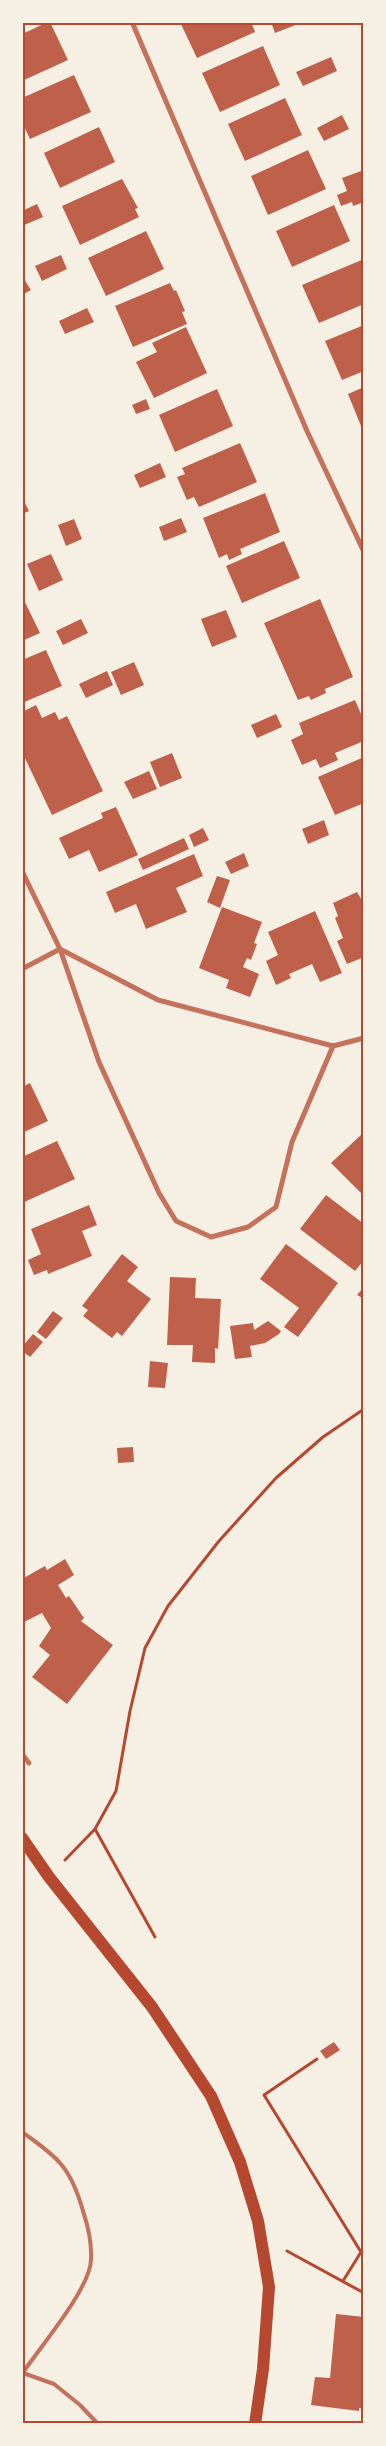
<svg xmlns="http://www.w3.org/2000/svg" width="386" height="2446" font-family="Manrope,sans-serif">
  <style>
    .building { fill: #bf614a }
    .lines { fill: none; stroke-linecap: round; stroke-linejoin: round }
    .path { stroke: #b5482f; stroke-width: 3 }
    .service { stroke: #c5725c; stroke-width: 4 }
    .minor { stroke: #c5725c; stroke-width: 5 }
    .primary { stroke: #b5482f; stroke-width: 12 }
    .neatline { fill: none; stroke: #b5482f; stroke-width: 2 }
  </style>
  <rect width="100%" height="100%" fill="#f6efe4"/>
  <g class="building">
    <polygon points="48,22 50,22 68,60 22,81 22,34"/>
    <polygon points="180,22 251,22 255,32 197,58"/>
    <polygon points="271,22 298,22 298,24 275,33"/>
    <polygon points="263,46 280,85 220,112 202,73"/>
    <polygon points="331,57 337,71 303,86 296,72"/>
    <polygon points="74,75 91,112 30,139 22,122 22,98"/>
    <polygon points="285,98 302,135 245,161 228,124"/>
    <polygon points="342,115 349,129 324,141 317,128"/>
    <polygon points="99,127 115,162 60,188 44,153"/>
    <polygon points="308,150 326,189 268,215 251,176"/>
    <polygon points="364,170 364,202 353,206 352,202 341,206 337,195 347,191 342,178"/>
    <polygon points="122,179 138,208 135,209 139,217 80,245 62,206"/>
    <polygon points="37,204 43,217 22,226 22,211"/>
    <polygon points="334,205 350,241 292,267 276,231"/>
    <polygon points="146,231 164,269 106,296 88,258"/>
    <polygon points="61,255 67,269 42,281 35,266"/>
    <polygon points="364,259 364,304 319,323 302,285"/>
    <polygon points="22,276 31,290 22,295"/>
    <polygon points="170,283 174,291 176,290 185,311 182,312 187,324 133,347 115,306"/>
    <polygon points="87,308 94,322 65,334 59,321"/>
    <polygon points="364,325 364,371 342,380 325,341"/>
    <polygon points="186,327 207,373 154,398 136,362 157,352 152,343"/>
    <polygon points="364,387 364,431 363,431 348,394"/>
    <polygon points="217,389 233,426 175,452 159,415"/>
    <polygon points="146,399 150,409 136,414 132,405"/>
    <polygon points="240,443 257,482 199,507 194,497 187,500 177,477 185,474 182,468"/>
    <polygon points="160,463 166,477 140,488 134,475"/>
    <polygon points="265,493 280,532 240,549 242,554 229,560 227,554 219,558 203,518"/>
    <polygon points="22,497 29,511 22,514"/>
    <polygon points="181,518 187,532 164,541 159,527"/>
    <polygon points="74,519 82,539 66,546 58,525"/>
    <polygon points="284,541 300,578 242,603 226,566"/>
    <polygon points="51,554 63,580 39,591 27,564"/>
    <polygon points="22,596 40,633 22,641"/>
    <polygon points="320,599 353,677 325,689 326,693 311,700 309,696 298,700 264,623"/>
    <polygon points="226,610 237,637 212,647 201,619"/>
    <polygon points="81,619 88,633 63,645 56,631"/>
    <polygon points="46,650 62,686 22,703 22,660"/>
    <polygon points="134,662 144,685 121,695 111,672"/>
    <polygon points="107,671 113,685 86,698 79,684"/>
    <polygon points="355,700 364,721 364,741 335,753 338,760 320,768 316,759 302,765 291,740 303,734 299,723"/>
    <polygon points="36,705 42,718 55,712 59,720 67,716 103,791 52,815 22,752 22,712"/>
    <polygon points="276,714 282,727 257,738 251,725"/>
    <polygon points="172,753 182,778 160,787 150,762"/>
    <polygon points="364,757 364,803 335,815 318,777"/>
    <polygon points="149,771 157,789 133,799 124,782"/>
    <polygon points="116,807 138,855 99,872 89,850 69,859 59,838 103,818 101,813"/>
    <polygon points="324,820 329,835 308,844 302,829"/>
    <polygon points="203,828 209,840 194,847 189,835"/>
    <polygon points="184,838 189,849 143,870 138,859"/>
    <polygon points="244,853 249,866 231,874 225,862"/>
    <polygon points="194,854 203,876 176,888 187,912 146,929 136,904 115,913 106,892"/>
    <polygon points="217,876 230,880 220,908 207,902"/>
    <polygon points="357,892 364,904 364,957 347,964 337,941 343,938 335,918 338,916 333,903"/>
    <polygon points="222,907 262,922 254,943 257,944 251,960 247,958 243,967 259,974 250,997 226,988 229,980 199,968"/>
    <polygon points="315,911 342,973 320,982 312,964 289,974 291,978 276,985 266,961 278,955 268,932"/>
    <polygon points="30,1083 48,1121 22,1133 22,1087"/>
    <polygon points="362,1134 364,1136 364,1196 331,1163"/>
    <polygon points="57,1141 75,1179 22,1203 22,1157"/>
    <polygon points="326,1195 364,1224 364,1260 355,1271 300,1229"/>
    <polygon points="89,1205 97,1225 82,1231 92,1256 48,1274 47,1270 34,1275 28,1260 41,1254 31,1229"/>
    <polygon points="286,1244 338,1283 298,1337 284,1327 299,1308 260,1279"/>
    <polygon points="122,1254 138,1267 127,1281 151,1299 122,1336 117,1332 112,1338 83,1316 88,1310 82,1306"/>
    <polygon points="170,1277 196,1278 195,1298 221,1299 218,1349 215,1348 215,1363 192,1362 193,1345 167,1345"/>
    <polygon points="364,1287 364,1299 357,1295"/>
    <polygon points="53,1311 63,1318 46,1339 37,1332"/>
    <polygon points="268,1321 281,1331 279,1334 265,1343 250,1346 252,1357 235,1359 230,1326 253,1323 254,1330"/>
    <polygon points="33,1334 43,1342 30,1357 22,1351 22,1347"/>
    <polygon points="150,1361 168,1363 165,1388 148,1387"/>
    <polygon points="133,1447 134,1462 118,1463 117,1448"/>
    <polygon points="65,1559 74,1575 58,1585 66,1598 69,1596 84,1618 81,1621 113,1645 67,1704 32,1677 50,1655 39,1646 51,1628 42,1613 22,1623 22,1579 45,1566 47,1570"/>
    <polygon points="334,2042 340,2050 326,2059 320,2051"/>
    <polygon points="336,2314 364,2317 364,2409 359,2408 359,2411 311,2405 315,2377 330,2378"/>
  </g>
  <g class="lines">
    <g class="path">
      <polyline points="95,1829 155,1937"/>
      <polyline points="65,1860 95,1829 116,1791 130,1711 145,1648 168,1606 219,1541 276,1478 323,1437 364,1409"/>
      <polyline points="317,2059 264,2095 361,2252 343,2281"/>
      <polyline points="287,2251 364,2293"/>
    </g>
    <g class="service">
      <path d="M22,2132C58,2157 71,2168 83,2211C88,2226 92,2244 91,2260C90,2289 40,2347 22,2374"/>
      <polyline points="23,2373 54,2384 80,2405 98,2424"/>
    </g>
    <g class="minor">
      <polyline points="132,22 307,431 364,552"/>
      <polyline points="22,871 60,949 99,1062 159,1193 176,1221 211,1237 248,1227 276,1207 292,1142 333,1046"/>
      <polyline points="22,969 60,949 158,1000 333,1046 364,1038"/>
      <polyline points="22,1754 29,1763"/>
    </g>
    <polyline class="primary" points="22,1838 49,1877 152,2007 211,2096 240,2162 258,2221 269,2287 263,2369 255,2424"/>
  </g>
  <rect width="386" height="2446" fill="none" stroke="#f6efe4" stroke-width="48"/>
  <rect x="24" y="24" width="338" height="2398" class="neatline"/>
</svg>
